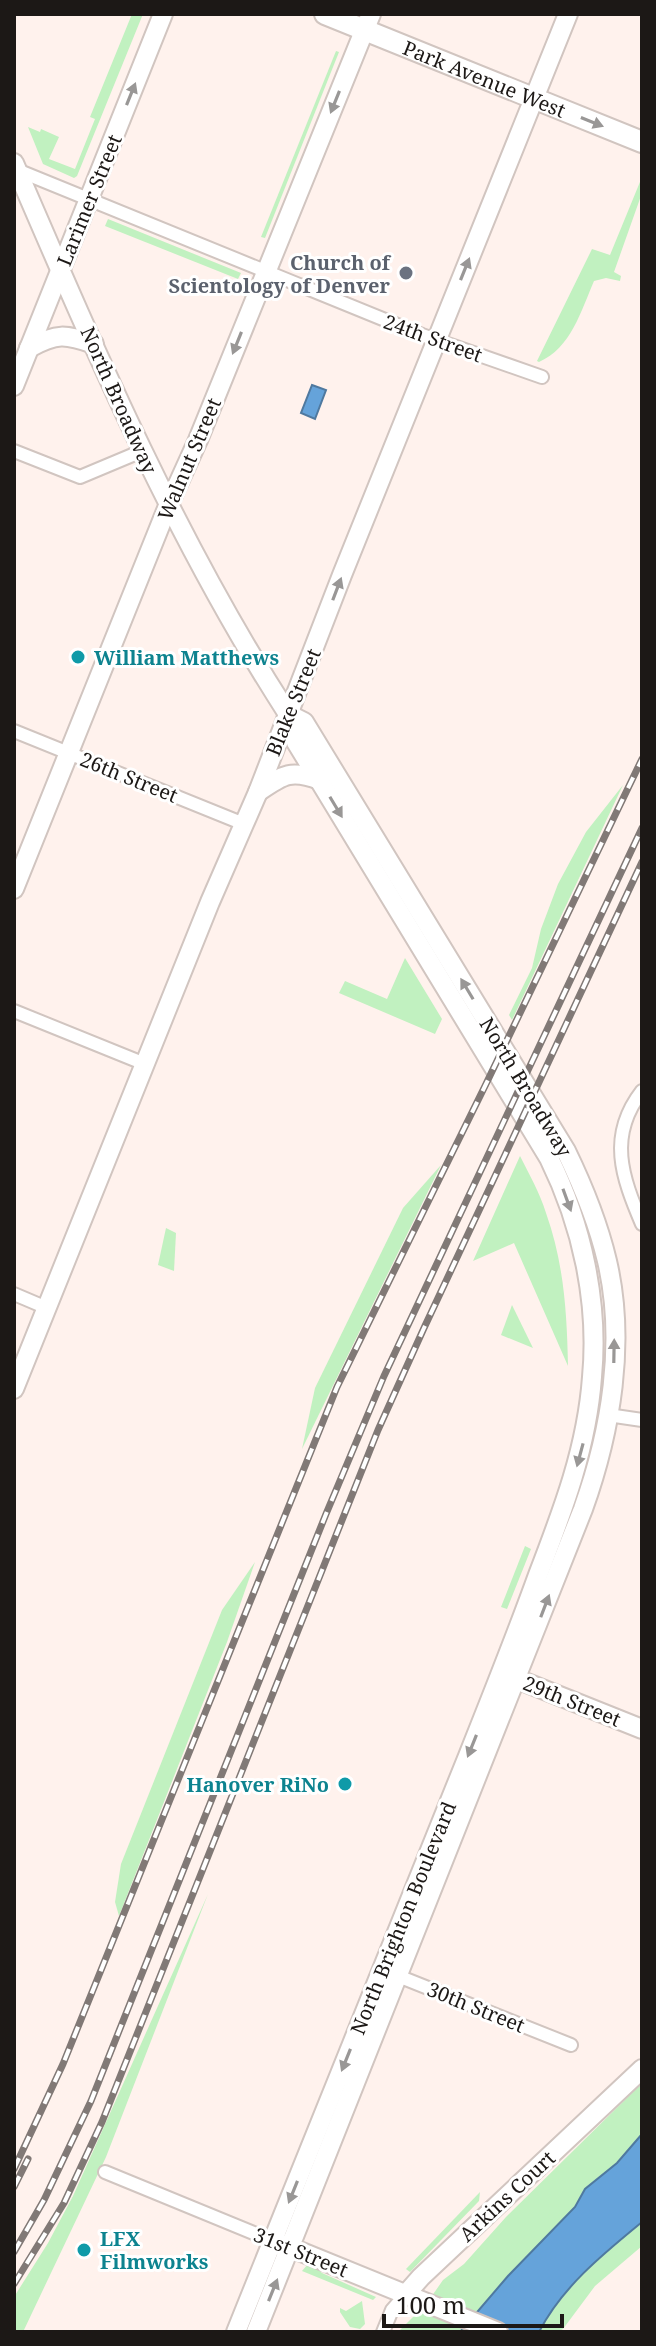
<svg xmlns="http://www.w3.org/2000/svg" width="656" height="2346" font-family="'Noto Serif',serif">
  <style>
    .green { fill: #c1f1c0 }
    .water { fill: #65a3da; stroke: #4f799f; stroke-width: 2 }
    .lines { fill: none; stroke-linecap: round; stroke-linejoin: round }
    .street-casing { stroke: #d1c5c0; stroke-width: 16 }
    .secondary-casing { stroke: #d1c5c0; stroke-width: 22 }
    .primary-casing { stroke: #d1c5c0; stroke-width: 24 }
    .street { stroke: #fff; stroke-width: 12 }
    .secondary { stroke: #fff; stroke-width: 18 }
    .primary { stroke: #fff; stroke-width: 20 }
    .rail-casing { stroke: #817976; stroke-width: 7 }
    .rail { stroke: #fff; stroke-width: 4; stroke-dasharray: 12; stroke-linecap: butt }
    .oneway { fill: #999796 }
    .worship-dot { fill: #6b7280; stroke: #fff; stroke-width: 3 }
    .culture-dot { fill: #0f9aa8; stroke: #fff; stroke-width: 3 }
    .labels { text-anchor: middle; dominant-baseline: central; stroke-width: 6; stroke-linejoin: round; paint-order: stroke }
    .street-label { font-size: 20px; fill: #1c1816; stroke: #fff }
    .worship-label { font-size: 20px; font-weight: bold; fill: #5b616d; stroke: #fff; text-anchor: end }
    .culture-label { font-size: 20px; font-weight: bold; fill: #0d838f; stroke: #fff; text-anchor: start }
  </style>
  <rect width="100%" height="100%" fill="#fff2ed"/>
  <g class="green">
    <polygon points="132,14 143,14 77,176 74,178 43,164 28,127 40,132 41,129 59,137 49,159 75,169 95,119 90,117"/>
    <polygon points="336,51 339,52 265,238 261,237"/>
    <path d="M642,177V193L614,272L621,276L620,281L606,278L594,281C581,311 571,348 539,362L537,361L592,249L610,255Z"/>
    <polygon points="108,219 241,273 238,279 105,226"/>
    <polygon points="623,785 512,1020 509,1015 532,968 541,929 558,884 586,832"/>
    <polygon points="405,958 442,1019 435,1034 339,993 345,981 387,999"/>
    <path d="M520,1156C529,1174 540,1193 546,1213C564,1263 567,1314 568,1366L514,1243L473,1261Z"/>
    <polygon points="441,1165 302,1449 315,1388 403,1208"/>
    <polygon points="166,1228 176,1233 174,1271 158,1265"/>
    <polygon points="512,1305 533,1348 501,1335"/>
    <polygon points="525,1546 531,1549 507,1609 501,1607"/>
    <polygon points="255,1562 227,1642 119,1916 115,1902 121,1864 222,1610"/>
    <polygon points="208,1894 106,2157 23,2332 14,2332 14,2297 48,2243 73,2196"/>
    <polygon points="642,2083 642,2134 617,2163 585,2189 575,2207 508,2276 460,2332 398,2332 427,2303 443,2280 464,2264 506,2217"/>
    <polygon points="480,2192 479,2201 410,2272 406,2269"/>
    <path d="M642,2221V2246L595,2286L563,2329L557,2332H539C562,2287 604,2253 642,2221Z"/>
    <polygon points="308,2264 315,2266 322,2273 376,2297 373,2300 302,2271"/>
    <polygon points="362,2301 365,2324 360,2329 350,2327 340,2312 340,2308 346,2311"/>
  </g>
  <g class="water">
    <polygon points="312,385 326,390 315,419 301,413"/>
    <path d="M642,2134V2222C603,2254 562,2287 539,2332H460L508,2276L575,2207L585,2189L617,2163Z"/>
  </g>
  <g class="lines">
    <g class="street-casing">
      <g id="street">
        <polyline points="17,170 422,335 542,377"/>
        <polyline points="14,451 80,477 142,451"/>
        <polyline points="14,731 244,824"/>
        <polyline points="14,1011 145,1064"/>
        <path d="M642,1091C607,1136 622,1177 642,1224"/>
        <polyline points="14,1294 47,1308"/>
        <polyline points="608,1415 642,1420"/>
        <polyline points="393,1974 571,2045"/>
        <polyline points="105,2172 273,2241"/>
        <polyline points="383,2332 392,2310 406,2294"/>
      </g>
    </g>
    <g class="secondary-casing">
      <g id="secondary">
        <path d="M14,163C95,351 176,541 288,714L296,742L549,1158C582,1225 599,1302 592,1377C587,1447 563,1510 538,1575C516,1636 492,1696 468,1756C391,1948 313,2140 236,2332"/>
        <path d="M29,348C57,333 65,334 94,344"/>
        <polyline points="14,386 163,14"/>
        <path d="M258,792C283,775 290,769 320,780"/>
        <polyline points="14,889 168,506 198,440 371,14"/>
        <polyline points="14,1389 210,902 258,792 342,575 568,14"/>
        <polyline points="517,1679 642,1729"/>
        <polyline points="282,2244 498,2332"/>
        <polyline points="406,2294 421,2277 642,2069"/>
        <path d="M256,2332L583,1509C611,1431 626,1342 607,1261C598,1223 583,1186 566,1151L304,722L288,714"/>
      </g>
    </g>
    <g class="primary-casing">
      <g id="primary">
        <path id="s1" d="M325,14L642,142"/>
      </g>
    </g>
    <use href="#street" class="street"/>
    <use href="#secondary" class="secondary"/>
    <use href="#primary" class="primary"/>
    <g class="rail-casing">
      <g id="rail">
        <polyline points="14,2169 63,2064 337,1387 485,1086 642,759"/>
        <polyline points="14,2187 28,2159"/>
        <polyline points="14,2252 44,2200 91,2101 326,1514 384,1376 642,828"/>
        <polyline points="14,2284 64,2203 102,2122 378,1430 424,1328 642,862"/>
      </g>
    </g>
    <use href="#rail" class="rail"/>
  </g>
  <defs><path id="oneway-solid" d="M-6-.8H1V-3.2L6.5 0L1 3.2V.8H-6Z" transform="scale(2)"/></defs>
  <g class="oneway">
    <use href="#oneway-solid" transform="translate(131 94) rotate(-68)"/>
    <use href="#oneway-solid" transform="translate(335 102) rotate(112)"/>
    <use href="#oneway-solid" transform="translate(592 122) rotate(22)"/>
    <use href="#oneway-solid" transform="translate(465 269) rotate(-68)"/>
    <use href="#oneway-solid" transform="translate(237 343) rotate(112)"/>
    <use href="#oneway-solid" transform="translate(337 589) rotate(-69)"/>
    <use href="#oneway-solid" transform="translate(336 807) rotate(59)"/>
    <use href="#oneway-solid" transform="translate(467 989) rotate(-121)"/>
    <use href="#oneway-solid" transform="translate(567 1200) rotate(70)"/>
    <use href="#oneway-solid" transform="translate(614 1351) rotate(-89)"/>
    <use href="#oneway-solid" transform="translate(580 1455) rotate(105)"/>
    <use href="#oneway-solid" transform="translate(545 1606) rotate(-69)"/>
    <use href="#oneway-solid" transform="translate(472 1746) rotate(112)"/>
    <use href="#oneway-solid" transform="translate(346 2060) rotate(112)"/>
    <use href="#oneway-solid" transform="translate(293 2192) rotate(112)"/>
    <use href="#oneway-solid" transform="translate(273 2290) rotate(-68)"/>
  </g>
  <circle class="worship-dot" cx="406" cy="273" r="8"/>
  <g class="culture-dot">
    <circle cx="78" cy="657" r="8"/>
    <circle cx="345" cy="1784" r="8"/>
    <circle cx="84" cy="2250" r="8"/>
  </g>
  <g class="labels">
    <g class="street-label">
      <text stroke="none"><textPath href="#s1" startOffset="172">Park Avenue West</textPath></text>
      <text transform="translate(89 200) rotate(-68)">Larimer Street</text>
      <text transform="translate(433 338) rotate(20)">24th Street</text>
      <text transform="translate(119 400) rotate(66)">North Broadway</text>
      <text transform="translate(189 459) rotate(-67)">Walnut Street</text>
      <text transform="translate(293 702) rotate(-68)">Blake Street</text>
      <text transform="translate(129 777) rotate(22)">26th Street</text>
      <text transform="translate(526 1087) rotate(59)">North Broadway</text>
      <text transform="translate(572 1701) rotate(22)">29th Street</text>
      <text transform="translate(403 1918) rotate(-68)">North Brighton Boulevard</text>
      <text transform="translate(476 2007) rotate(22)">30th Street</text>
      <text transform="translate(507 2196) rotate(-43)">Arkins Court</text>
      <text transform="translate(301 2252) rotate(22)">31st Street</text>
    </g>
    <g class="worship-label">
      <text x="390" y="262">Church of<tspan x="390" dy="23">Scientology of Denver</tspan></text>
    </g>
    <g class="culture-label">
      <text x="94" y="657">William Matthews</text>
      <text x="329" y="1784" text-anchor="end">Hanover RiNo</text>
      <text x="100" y="2238">LFX<tspan x="100" dy="23">Filmworks</tspan></text>
    </g>
  </g>
  <rect width="656" height="2346" fill="none" stroke="#1c1816" stroke-width="32"/>
  <path d="M384 2314v12h178v-12" fill="none" stroke="#1c1816" stroke-width="4"/>
  <text x="396" y="2314" font-size="24" fill="#1c1816" stroke="#ffffff" stroke-width="6" paint-order="stroke">100 m</text>
</svg>
